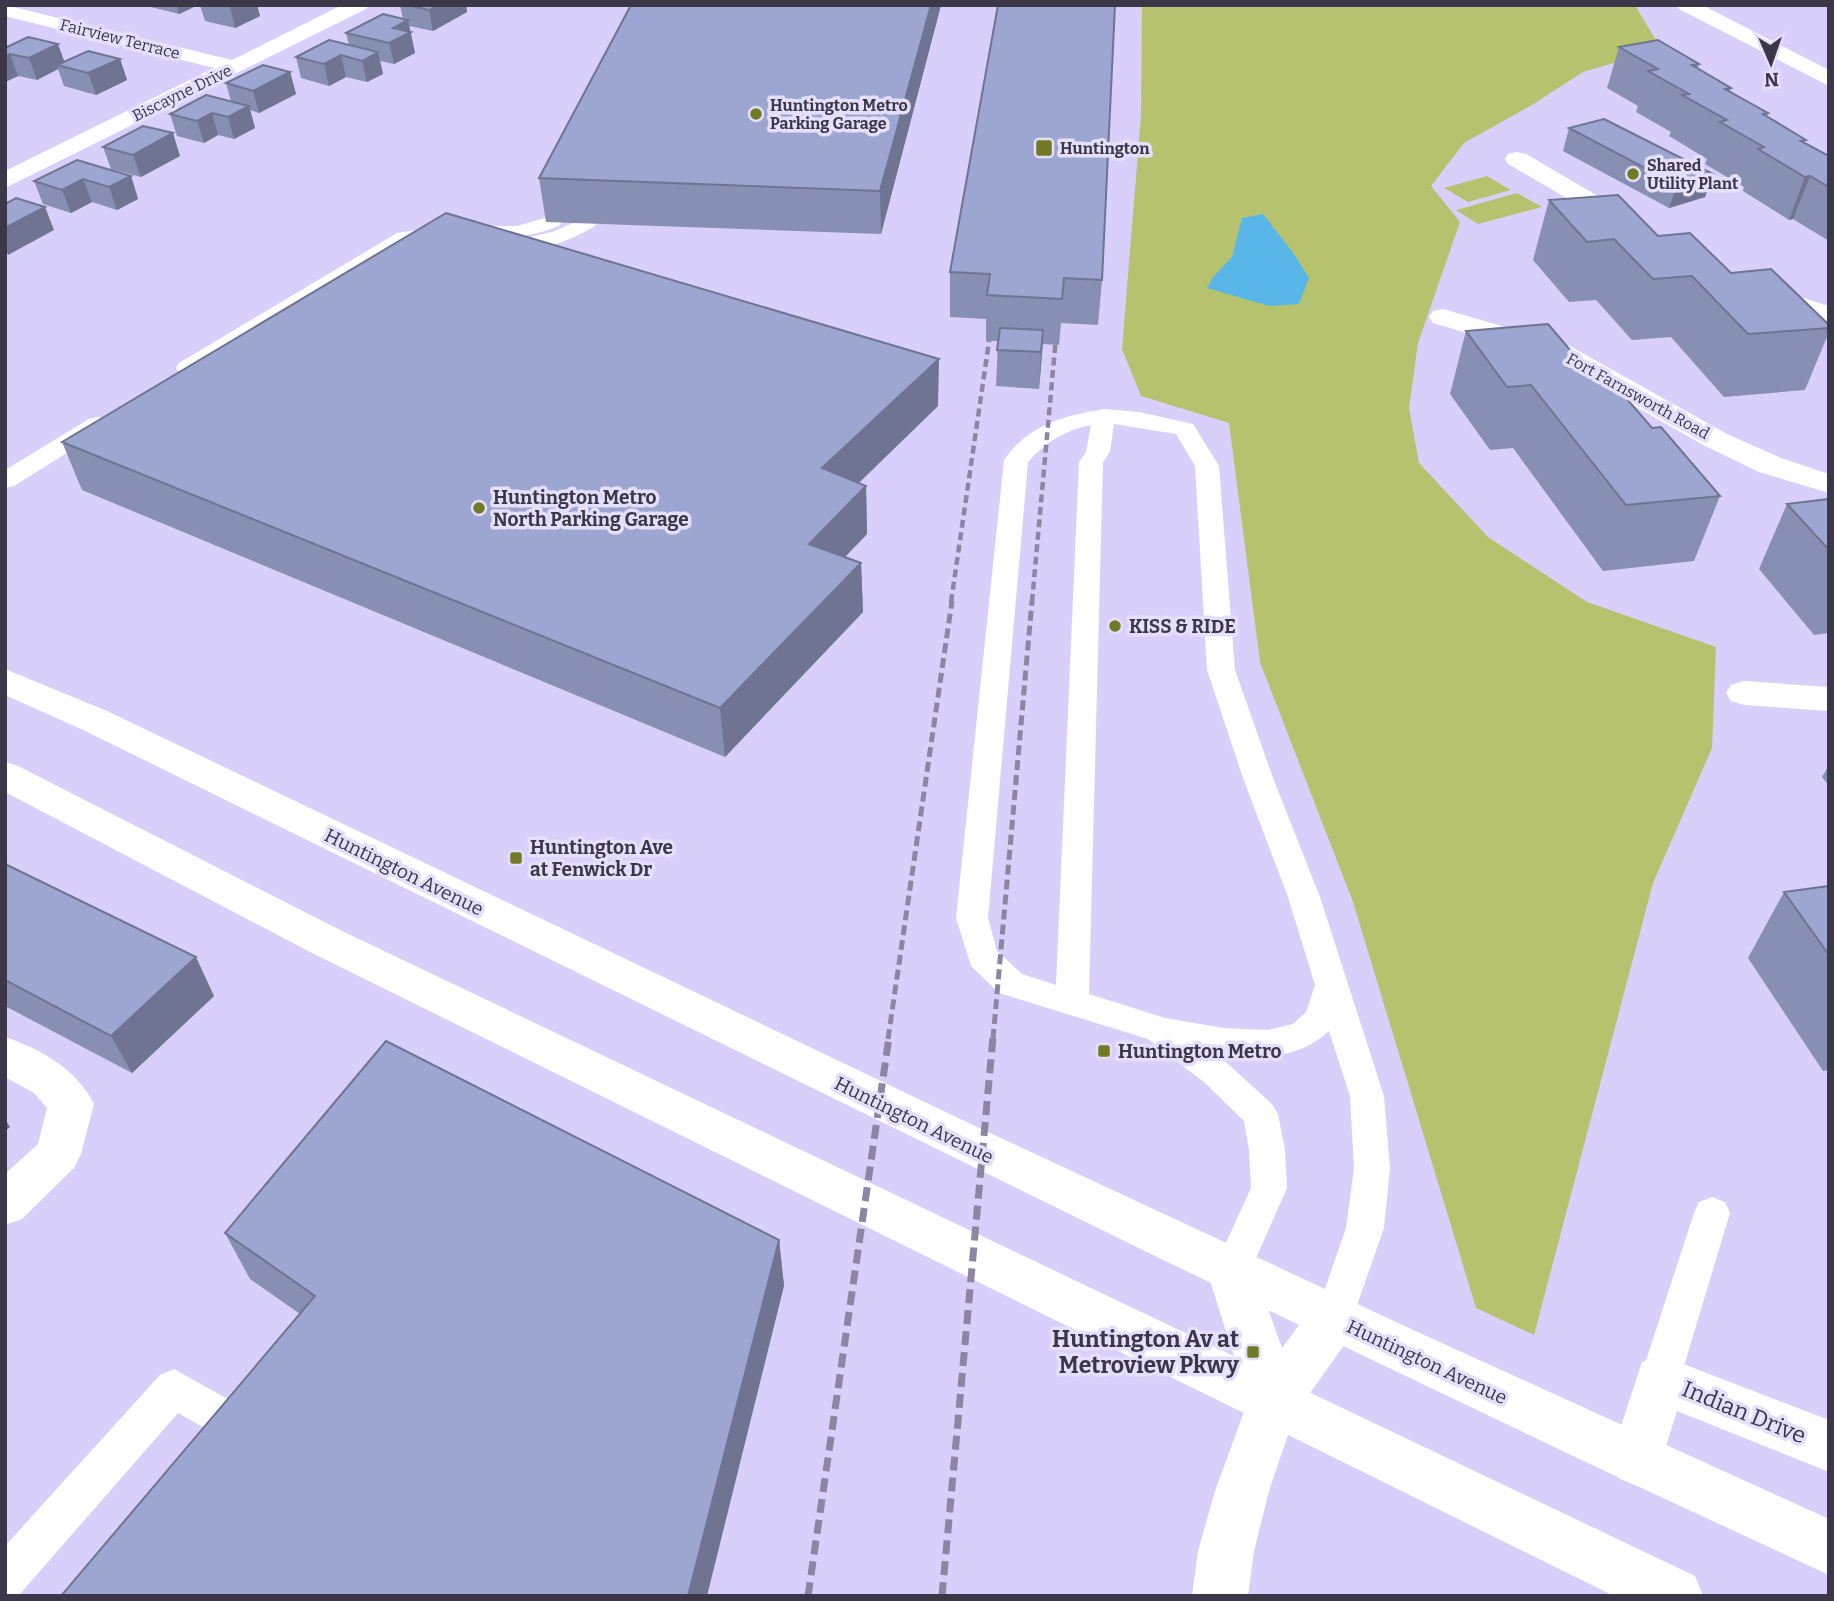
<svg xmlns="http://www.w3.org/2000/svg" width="1834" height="1601" font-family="Bitter,serif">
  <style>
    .green { fill: #b7c26e }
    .water { fill: #59b6e9 }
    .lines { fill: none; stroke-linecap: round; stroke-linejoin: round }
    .service { fill: #fff; fill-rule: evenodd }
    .minor { fill: #fff; fill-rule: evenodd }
    .secondary { fill: #fff; fill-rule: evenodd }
    .primary { fill: #fff; fill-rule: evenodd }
    .rail-far2 { stroke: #8c85a4; stroke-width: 4.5; stroke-dasharray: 8 4.5; stroke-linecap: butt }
    .rail-far1 { stroke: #8c85a4; stroke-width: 5; stroke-dasharray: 10 5; stroke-linecap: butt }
    .rail { stroke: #8c85a4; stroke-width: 7; stroke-dasharray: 14 7; stroke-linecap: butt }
    .wall { fill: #878fb3 }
    .shaded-wall { fill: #6e7492 }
    .building { fill: #9da6d0; stroke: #6e7492; stroke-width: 2 }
    .poi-dot { fill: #717a24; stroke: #e4dffa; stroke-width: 2.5 }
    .labels { text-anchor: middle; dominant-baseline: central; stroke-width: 7; stroke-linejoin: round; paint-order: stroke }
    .far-street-label { font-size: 16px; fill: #3b3748; stroke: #e4dffa }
    .far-poi-label { font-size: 16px; font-weight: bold; fill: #3b3748; stroke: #e4dffa; text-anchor: start }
    .poi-label { font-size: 19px; font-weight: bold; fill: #3b3748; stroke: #e4dffa; text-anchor: start }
    .street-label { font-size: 19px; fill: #3b3748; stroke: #e4dffa }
    .near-poi-label { font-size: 23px; font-weight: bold; fill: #3b3748; stroke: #e4dffa; text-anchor: end }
    .near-street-label { font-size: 23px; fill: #3b3748; stroke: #e4dffa }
  </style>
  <rect width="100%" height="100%" fill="#d8cffb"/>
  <g class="green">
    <polygon points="1142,5 1635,5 1661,49 1583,72 1532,105 1464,143 1431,186 1460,222 1418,343 1409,408 1419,463 1488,537 1587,602 1716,647 1712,748 1653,883 1534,1335 1476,1308 1353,902 1260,662 1229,423 1141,396 1122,349 1141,116"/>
    <polygon points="1487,176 1511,190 1468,202 1444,188"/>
    <polygon points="1517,193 1542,207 1478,224 1456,210"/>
  </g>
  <polygon class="water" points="1263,214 1294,254 1309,278 1299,304 1269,306 1207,288 1213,277 1232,257 1242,218"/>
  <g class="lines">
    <g class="service">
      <path d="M552,216L559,218L562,222L559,226C506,248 462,230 411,242L195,373H179L176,368L179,363L397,233L441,226H517Z"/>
      <path d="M587,217L597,223L594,227C574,237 548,252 525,246L522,242L525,238L552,232Z"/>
      <path d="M1104,409L1139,412L1193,424L1219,466L1235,670L1273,778L1320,897L1384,1096L1390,1168L1384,1228L1348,1331L1334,1336L1320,1331L1315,1318L1346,1228L1354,1168L1350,1096L1329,1031C1299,1059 1257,1061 1217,1054L1272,1104L1278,1114L1285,1150L1287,1188L1245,1283L1232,1288L1219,1283L1213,1271L1251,1188L1249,1150L1244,1121L1204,1082L1148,1039L999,993L971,966L956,918L1004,460C1029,424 1064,416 1104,409ZM1114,424L1176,434L1195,466L1207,670L1243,778L1288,897L1315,985L1306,1012L1293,1024L1268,1030L1224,1028L1165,1018L1089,994L1103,462L1110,452ZM1091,425L1086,452L1079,462L1056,985L1022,974L997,951L988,918L1028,462C1046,442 1065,430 1091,425Z"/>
      <polygon points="97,417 105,419 109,424 105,429 14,486 5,488 5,470 89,419"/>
      <polygon points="1712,1197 1725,1202 1730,1213 1680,1379 1674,1392 1660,1398 1646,1392 1640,1379 1694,1213 1699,1202"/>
      <polygon points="174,1369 263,1419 269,1433 263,1447 249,1453 178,1413 20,1594 5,1596 5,1546 160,1375"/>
    </g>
    <g class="minor">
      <polygon points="5,5 232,60 342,5 369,5 366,9 5,188 5,171 214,68 5,16"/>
      <polygon points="1517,152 1526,154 1639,220 1643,225 1639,230 1630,233 1621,230 1508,164 1505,159 1508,154"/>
      <polygon points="1764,286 1829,306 1829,323 1754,300 1750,294 1754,288"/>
      <polygon points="1443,309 1568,345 1727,434 1781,458 1829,474 1829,493 1759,472 1705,446 1548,357 1433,323 1429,317 1433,311"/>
      <polygon points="1744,681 1829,687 1829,711 1744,705 1731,701 1726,693 1731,685"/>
      <path d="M5,1037C41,1049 76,1069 94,1104L81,1154L74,1168L22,1219L5,1225V1174L38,1144L47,1108L34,1093L5,1077Z"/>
      <polygon points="1232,1249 1249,1255 1282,1348 1316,1302 1334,1295 1352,1302 1359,1318 1352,1334 1295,1414 1269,1491 1254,1551 1248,1596 1192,1596 1198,1551 1215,1491 1248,1401 1207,1271 1215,1255"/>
      <polygon points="1660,1355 1829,1420 1829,1472 1677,1411 1656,1478 1637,1486 1618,1478 1610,1460 1642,1362"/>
    </g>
    <g class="secondary">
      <polygon points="5,669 107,711 975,1126 1411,1329 1829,1519 1829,1575 1592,1465 1159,1258 81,729 5,695"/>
      <polygon points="5,762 18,766 342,931 1695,1576 1703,1596 1614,1596 312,953 5,792"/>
    </g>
    <polygon class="primary" points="1676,5 1702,5 1829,70 1829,86 1679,9"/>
    <g class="rail-far2">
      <polyline points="951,602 992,321"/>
      <polyline points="1032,602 1057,326"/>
    </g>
    <g class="rail-far1">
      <polyline points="888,1039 952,601"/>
      <polyline points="993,1039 1032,601"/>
    </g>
    <g class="rail">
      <polyline points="808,1596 889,1037"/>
      <polyline points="942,1596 993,1037"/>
    </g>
  </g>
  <g class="wall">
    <polygon points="151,5 198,5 179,14 151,7"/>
    <polygon points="200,5 257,5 260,16 235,28 205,21"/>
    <polygon points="400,5 466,5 467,12 433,31 409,26 415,53 394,64 380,61 383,74 367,82 346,77 329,86 301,78 296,57 349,45 346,33 403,19"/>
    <polygon points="941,5 881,234 546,222 539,178"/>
    <polygon points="5,43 7,47 64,61 120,59 127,80 96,95 64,86 58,69 37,80 18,76 5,82"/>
    <polygon points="1619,47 1699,64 1698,68 1731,88 1730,92 1768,113 1767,116 1805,143 1829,156 1829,241 1793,219 1789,220 1743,191 1744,187 1705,164 1707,159 1669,136 1671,132 1636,112 1638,106 1607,88"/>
    <polygon points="290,72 296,94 259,113 250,110 255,128 234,139 218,135 204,143 177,136 170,114 231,101 226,83"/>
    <polygon points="1569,128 1713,174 1705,197 1669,208 1563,151"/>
    <polygon points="103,147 180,156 141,177 111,169"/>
    <polygon points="131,176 138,199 117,210 92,202 71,213 43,204 34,181"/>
    <polygon points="1549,200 1658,236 1731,273 1829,325 1829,332 1805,390 1724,397 1671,337 1632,340 1596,300 1569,302 1533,260"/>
    <polygon points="950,272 1102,280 1098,325 1061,323 1059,345 1043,344 1039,389 996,386 998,341 986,341 986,319 950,317"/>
    <polygon points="1466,331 1652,428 1720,496 1694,561 1603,571 1513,448 1490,450 1450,394"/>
    <polygon points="938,406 859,483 866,486 867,534 845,557 861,563 863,612 725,757 82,490 62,442"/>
    <polygon points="1829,499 1829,633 1814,635 1759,569 1787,504"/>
    <polygon points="1829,765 1829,786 1822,777"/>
    <polygon points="5,864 214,996 132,1073 5,1006"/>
    <polygon points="1829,886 1829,1070 1823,1071 1748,958 1784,892"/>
    <polygon points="225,1233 779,1240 784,1286 300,1314 250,1279"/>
  </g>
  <g class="shaded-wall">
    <polygon points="177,5 198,5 179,14"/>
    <polygon points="233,5 257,5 260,16 235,28 230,7"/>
    <polygon points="438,5 466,5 467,12 433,31 429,10"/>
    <polygon points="931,5 941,5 881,234 880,191"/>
    <polygon points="408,20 415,53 394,64 389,43 393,28"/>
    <polygon points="58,44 66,66 57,65 58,69 37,80 29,58"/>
    <polygon points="378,52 383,74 367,82 362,61"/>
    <polygon points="10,54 18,76 5,82 5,56"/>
    <polygon points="341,55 346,77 329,86 324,64"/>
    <polygon points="120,59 127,80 96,95 88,73"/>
    <polygon points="290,72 296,94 259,113 253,91"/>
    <polygon points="249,106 255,128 234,139 228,117"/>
    <polygon points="212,113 218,135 204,143 197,121"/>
    <polygon points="173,133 180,156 141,177 133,155"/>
    <polygon points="1713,174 1705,197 1669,208 1677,185"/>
    <polygon points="131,176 138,199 117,210 109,187"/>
    <polygon points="1810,176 1793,219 1789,220 1805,177"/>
    <polygon points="83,179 92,202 71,213 62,190"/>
    <polygon points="45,207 54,230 8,255 5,247 5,228"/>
    <polygon points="1043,330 1041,366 1039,389 1041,352"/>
    <polygon points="939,359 938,406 824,516 822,468"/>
    <polygon points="866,486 867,534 811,592 809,544"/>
    <polygon points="861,563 863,612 725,757 720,708"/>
    <polygon points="196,957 214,996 132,1073 111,1036"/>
    <polygon points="5,1119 10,1127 5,1131"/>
    <polygon points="779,1240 784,1286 707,1596 688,1596"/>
  </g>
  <g class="building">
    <polygon points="407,5 438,5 429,10"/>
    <polygon points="631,5 931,5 880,191 539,178"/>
    <polygon points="998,5 1115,5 1102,280 1064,278 1062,299 987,295 990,274 950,272"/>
    <polygon points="383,14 408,20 393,28 411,32 389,43 346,33"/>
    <polygon points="28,37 58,44 29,58 10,54 5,56 5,48"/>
    <polygon points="329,40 378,52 362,61 341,55 324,64 296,57"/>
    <polygon points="1658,40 1699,64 1692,65 1731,88 1725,89 1768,113 1763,114 1806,140 1801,141 1829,156 1829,187 1810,176 1805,177 1758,149 1764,147 1720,122 1727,120 1682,95 1689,94 1648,71 1658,69 1619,47"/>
    <polygon points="88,51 120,59 88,73 57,65"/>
    <polygon points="263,65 290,72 253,91 226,83"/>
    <polygon points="206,95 249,106 228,117 212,113 197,121 170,114"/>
    <polygon points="1604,119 1713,174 1677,185 1569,128"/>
    <polygon points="143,126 173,133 133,155 103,147"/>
    <polygon points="77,160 131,176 109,187 83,179 62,190 34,181"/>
    <polygon points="1618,195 1658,236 1690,233 1731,273 1771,269 1829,325 1829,328 1748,334 1692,276 1653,279 1614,239 1587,242 1549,200"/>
    <polygon points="16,198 45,207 5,228 5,204"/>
    <polygon points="446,213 939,359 822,468 866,486 809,544 861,563 720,708 62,442"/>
    <polygon points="1548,324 1594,378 1608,377 1652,428 1661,427 1720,496 1626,505 1531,385 1507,387 1466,331"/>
    <polygon points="1000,328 1043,330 1041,352 997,350"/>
    <polygon points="1829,499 1829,550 1787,504"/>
    <polygon points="5,864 196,957 111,1036 5,980"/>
    <polygon points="1829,886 1829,955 1784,892"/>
    <polygon points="386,1041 779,1240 688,1596 61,1596 315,1296 225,1233"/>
  </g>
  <g class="poi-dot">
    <circle cx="756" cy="114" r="7"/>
    <rect x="1035" y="139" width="18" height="18" rx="3.5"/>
    <circle cx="1633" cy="174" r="7"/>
    <circle cx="479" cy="508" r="7"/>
    <circle cx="1115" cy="626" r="7"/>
    <rect x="509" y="851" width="14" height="14" rx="3.5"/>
    <rect x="1097" y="1044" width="14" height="14" rx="3.5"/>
    <rect x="1246" y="1345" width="14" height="14" rx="3.5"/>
  </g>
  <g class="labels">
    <g class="far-street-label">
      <text transform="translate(120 39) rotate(14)">Fairview Terrace</text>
      <text transform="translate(182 93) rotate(-26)">Biscayne Drive</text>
      <text transform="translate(1638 396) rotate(29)">Fort Farnsworth Road</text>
    </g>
    <g class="far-poi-label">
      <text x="770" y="105">Huntington Metro<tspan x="770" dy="18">Parking Garage</tspan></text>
      <text x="1060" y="148">Huntington</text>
      <text x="1647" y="165">Shared<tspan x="1647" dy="18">Utility Plant</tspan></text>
    </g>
    <g class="poi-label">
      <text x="493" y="497">Huntington Metro<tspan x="493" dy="22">North Parking Garage</tspan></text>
      <text x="1129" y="626">KISS &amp; RIDE</text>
      <text x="530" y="847">Huntington Ave<tspan x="530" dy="22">at Fenwick Dr</tspan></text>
      <text x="1118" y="1051">Huntington Metro</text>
    </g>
    <g class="street-label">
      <text transform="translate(404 872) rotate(26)">Huntington Avenue</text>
      <text transform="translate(914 1120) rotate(26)">Huntington Avenue</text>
      <text transform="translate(1427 1362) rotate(25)">Huntington Avenue</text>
    </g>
    <g class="near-poi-label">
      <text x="1239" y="1339">Huntington Av at<tspan x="1239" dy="26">Metroview Pkwy</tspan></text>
    </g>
    <g class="near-street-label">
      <text transform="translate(1744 1412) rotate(22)">Indian Drive</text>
    </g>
  </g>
  <rect width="1834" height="1601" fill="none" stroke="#3b3748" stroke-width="14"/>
  <g transform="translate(1771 63) rotate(178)" stroke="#e4dffa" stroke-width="5" paint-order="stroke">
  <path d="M0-5L12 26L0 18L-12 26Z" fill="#3b3748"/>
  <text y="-10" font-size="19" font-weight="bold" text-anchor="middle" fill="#3b3748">N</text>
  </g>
</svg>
